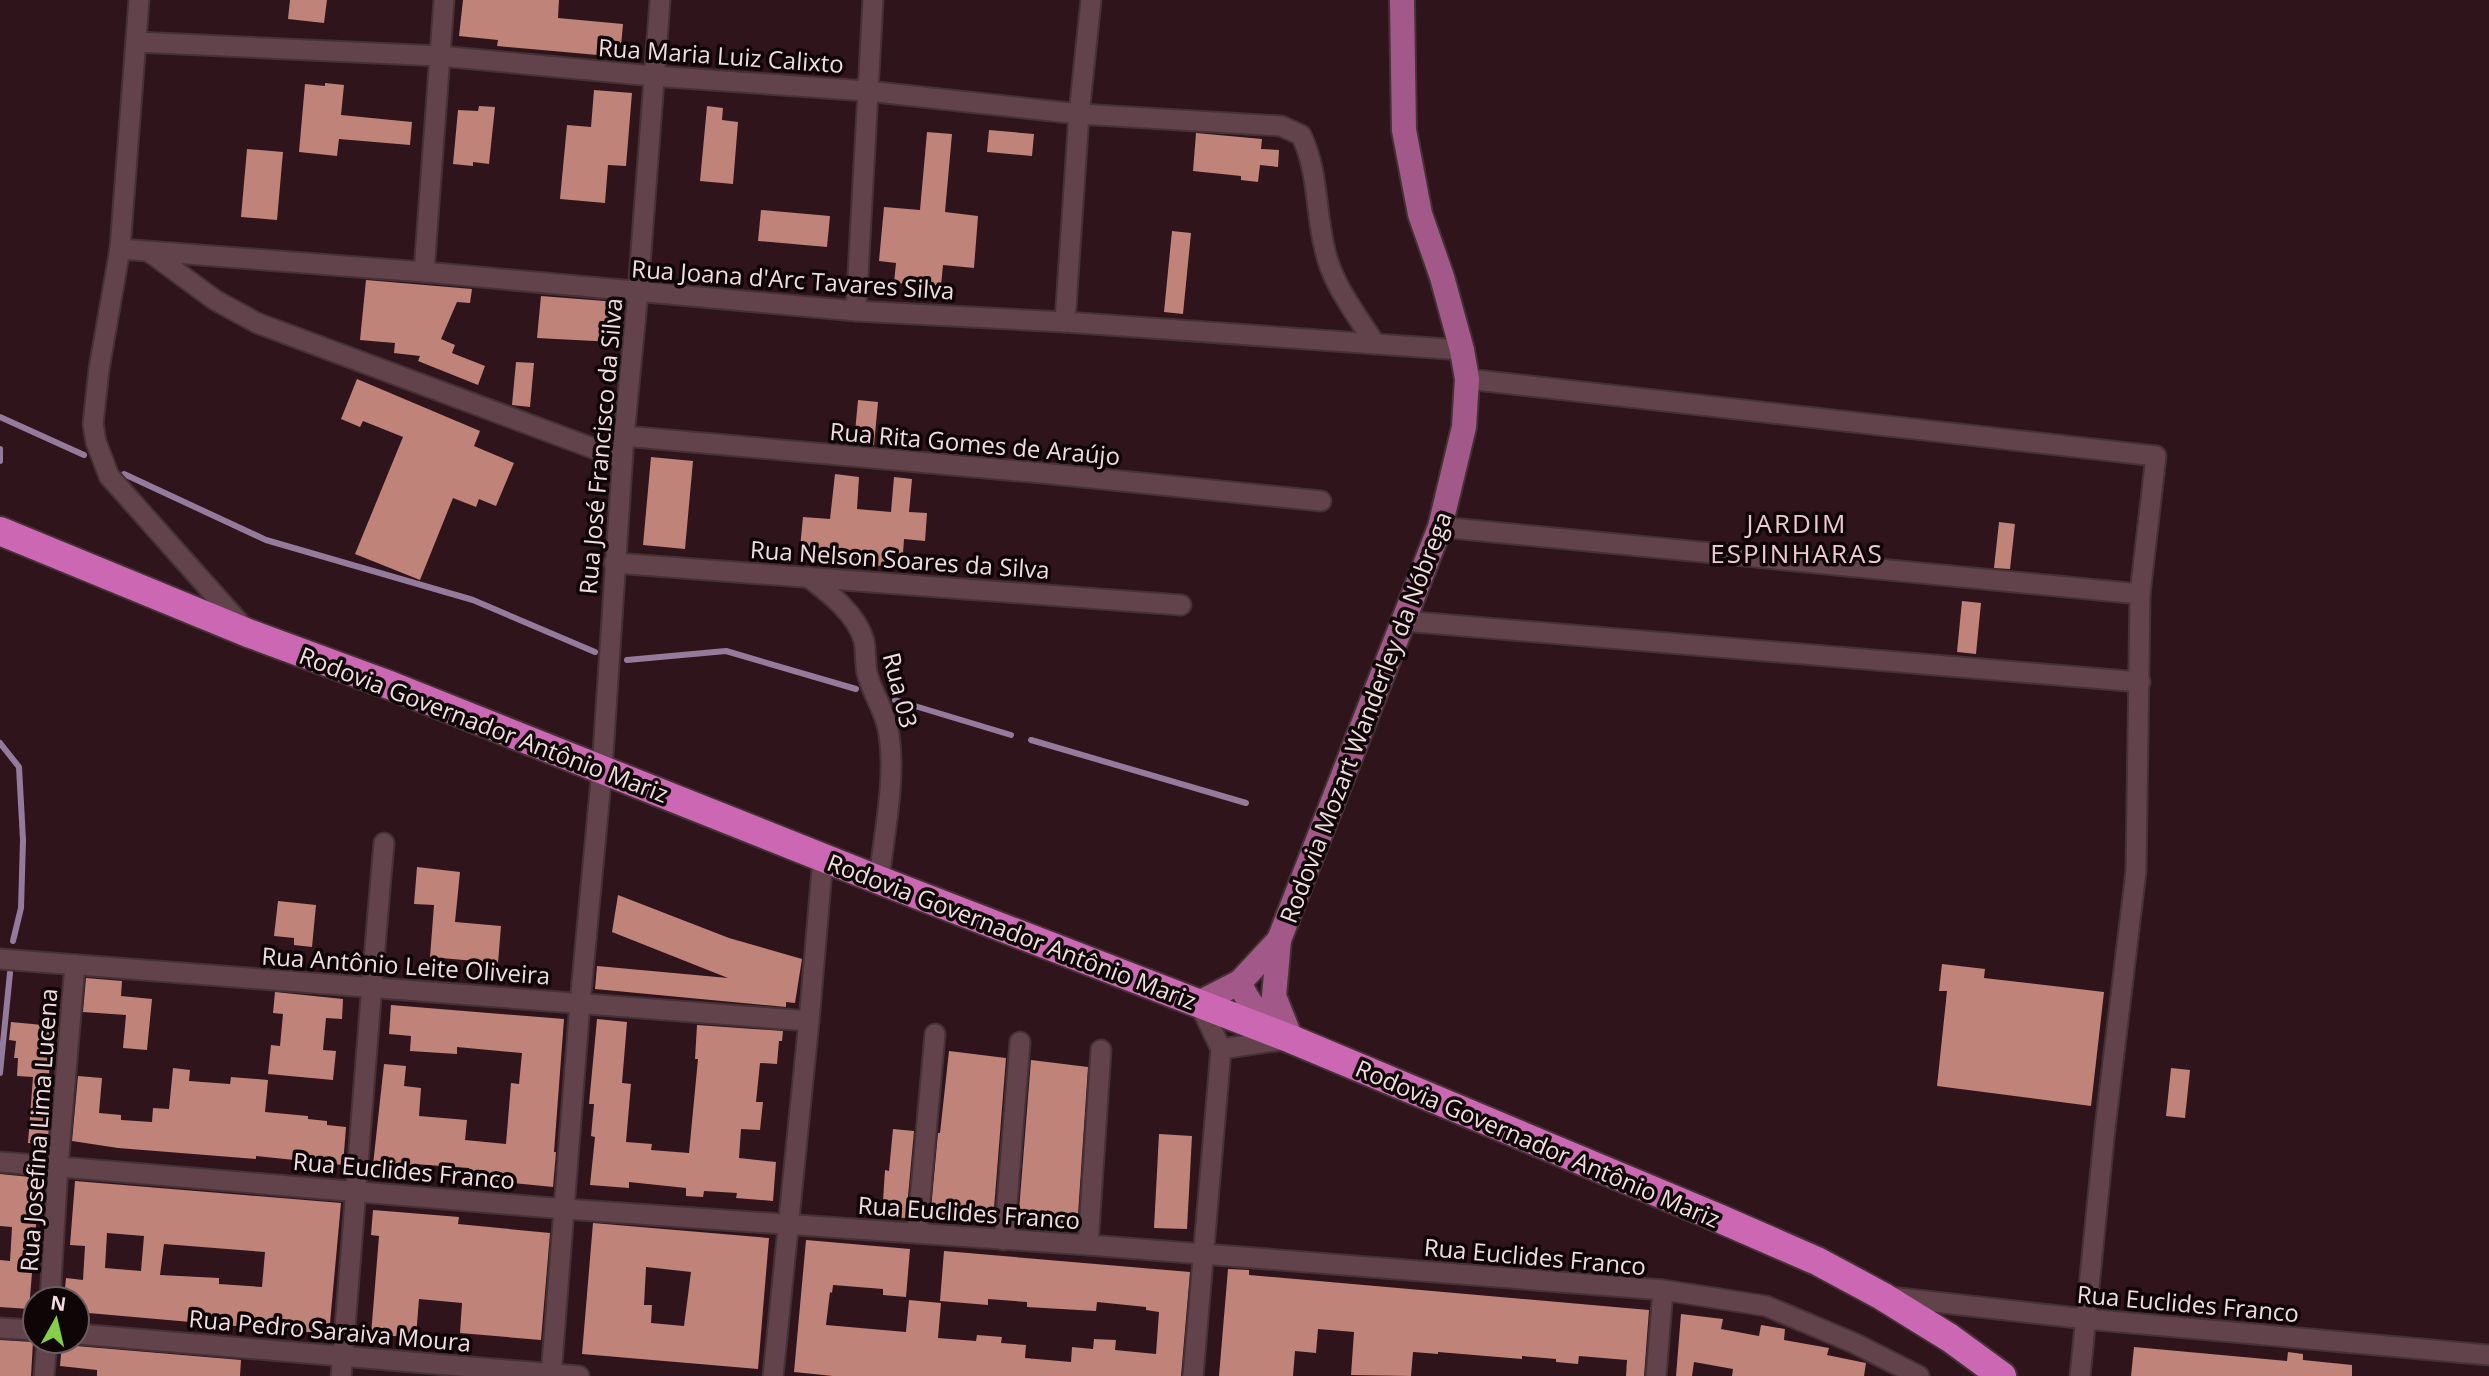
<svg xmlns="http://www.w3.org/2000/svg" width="2489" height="1376" font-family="'Open Sans',sans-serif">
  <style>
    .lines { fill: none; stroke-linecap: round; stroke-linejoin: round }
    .stream { stroke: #947b9c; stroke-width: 6 }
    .building { fill: #c0837a; fill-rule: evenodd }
    .minor-casing { stroke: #453136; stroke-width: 23 }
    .major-casing { stroke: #453136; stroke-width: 28 }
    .highway-casing { stroke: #453136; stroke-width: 32 }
    .minor { stroke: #63434b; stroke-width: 19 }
    .major { stroke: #a25989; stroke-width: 24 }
    .highway { stroke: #cc67b3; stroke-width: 28 }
    .labels { text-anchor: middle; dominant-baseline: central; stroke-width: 7; stroke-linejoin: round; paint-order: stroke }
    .street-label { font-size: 24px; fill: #f0dde1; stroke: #0f0507 }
    .neighbourhood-label { font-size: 26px; letter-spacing: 2px; fill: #efc8d1; stroke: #0f0507 }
  </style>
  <rect width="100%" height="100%" fill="#2f141b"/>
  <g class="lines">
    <g class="stream">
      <polyline points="0,417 84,455"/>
      <polyline points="0,449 0,461"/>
      <polyline points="124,474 266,540 473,600 595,652"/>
      <polyline points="627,660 726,651 856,689"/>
      <polyline points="895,700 1011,735"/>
      <polyline points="1031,740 1246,803"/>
      <polyline points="0,743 19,767 23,840 21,908 13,941"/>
      <polyline points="0,1073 10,973"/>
    </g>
  </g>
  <g class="building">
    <polygon points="290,0 327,0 324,23 288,19"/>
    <polygon points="463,0 559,0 558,18 623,24 620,57 497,46 498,40 459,36"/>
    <polygon points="325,83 344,85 341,115 412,122 410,145 339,139 337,156 299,152 305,84 325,86"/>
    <polygon points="594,90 632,93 626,166 608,165 605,203 560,199 567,125 591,127"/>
    <polygon points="479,106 495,107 489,164 473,162 473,166 453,164 458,110 478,111"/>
    <polygon points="707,106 723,108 722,120 738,122 733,184 700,181"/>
    <polygon points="989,130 1034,134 1032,156 987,152"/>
    <polygon points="927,132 952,134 945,212 978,216 974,268 943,265 941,286 894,283 896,263 879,261 884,207 920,210"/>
    <polygon points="1196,133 1262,139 1261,149 1279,150 1278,167 1260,165 1258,182 1241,180 1241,176 1193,171"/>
    <polygon points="247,149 283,152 277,220 241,217"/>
    <polygon points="761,210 830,216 827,247 758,241"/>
    <polygon points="1172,231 1191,233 1183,314 1164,312"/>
    <polygon points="366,280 472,289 470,303 457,302 441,339 455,345 452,353 485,366 478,385 418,361 420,356 394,353 395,343 360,340"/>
    <polygon points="541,296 617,302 614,342 537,338"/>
    <polygon points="516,362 534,363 530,407 512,405"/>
    <polygon points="357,379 480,431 474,446 514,463 496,506 479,499 476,507 453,498 420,580 355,554 403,437 363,421 360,427 341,419"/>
    <polygon points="858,400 878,402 874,445 854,443"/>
    <polygon points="651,457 693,461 685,549 643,545"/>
    <polygon points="835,474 859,477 857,509 891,512 894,477 912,479 909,512 927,513 925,541 904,539 902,568 799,558 803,517 830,519"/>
    <polygon points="1999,522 2015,524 2010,569 1994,568"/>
    <polygon points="1962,601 1981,603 1976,654 1957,652"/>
    <polygon points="417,867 460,872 455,922 501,926 498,963 430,957 434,905 414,904"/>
    <polygon points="618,895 729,938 802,959 795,1003 786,1002 786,1007 595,989 597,966 728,978 612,932"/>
    <polygon points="278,901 316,905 312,947 294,945 294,938 274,936"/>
    <polygon points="1942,964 1985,969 1984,978 2104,992 2091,1106 1937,1086 1947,991 1939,991"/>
    <polygon points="86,978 122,981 121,996 152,999 147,1050 123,1048 126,1015 83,1012"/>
    <polygon points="275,992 343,999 342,1019 326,1018 323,1050 336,1051 333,1080 268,1074 271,1045 280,1046 283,1014 273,1013"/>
    <polygon points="391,1005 564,1019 554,1152 556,1152 553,1187 492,1181 492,1177 469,1175 469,1168 414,1164 414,1169 373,1165 384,1064 406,1066 404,1086 421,1088 419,1116 467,1120 465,1140 506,1144 511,1083 519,1084 522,1053 457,1047 457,1054 410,1051 411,1036 389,1034"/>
    <polygon points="597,1019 627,1022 622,1083 631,1084 626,1142 652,1144 651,1150 689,1153 698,1059 695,1059 697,1025 783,1031 782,1041 779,1041 777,1064 760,1063 756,1102 763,1102 760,1130 741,1129 739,1158 776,1162 773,1201 736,1198 737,1193 704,1191 703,1197 686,1196 686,1188 629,1182 629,1188 590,1185 595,1137 591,1136 594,1104 589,1104"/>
    <polygon points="11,1022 53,1026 49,1074 53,1074 48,1139 44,1139 43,1145 28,1143 33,1077 17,1076 18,1058 14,1058 16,1041 9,1040"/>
    <polygon points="949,1051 1006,1058 993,1221 963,1219 963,1222 930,1220 938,1133 940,1133"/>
    <polygon points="1031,1060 1088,1067 1077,1229 1018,1223"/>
    <polygon points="173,1068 190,1070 189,1081 230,1084 231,1077 268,1080 265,1112 308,1116 308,1119 327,1121 327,1125 346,1127 343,1165 256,1156 256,1159 118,1148 72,1141 78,1076 102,1078 99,1113 121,1115 121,1120 152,1122 153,1108 169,1109"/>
    <polygon points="2171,1068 2190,1070 2185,1118 2166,1116"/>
    <polygon points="893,1129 914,1131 906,1218 882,1217 885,1170 889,1171"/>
    <polygon points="1159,1134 1192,1136 1187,1229 1154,1228"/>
    <polygon points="0,1174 40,1178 29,1309 0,1307 0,1260 10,1261 12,1227 0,1226"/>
    <path d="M75,1181L341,1203L329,1334L77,1312V1299H64L66,1278L83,1280L85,1246L70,1245ZM107,1233L144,1236L141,1271L105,1268ZM164,1244L265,1252L262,1287L219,1284V1278L160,1275Z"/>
    <polygon points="373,1210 459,1217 458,1224 550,1233 541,1340 460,1333 462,1303 419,1299 416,1337 371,1335 379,1236 371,1235"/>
    <path d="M593,1223L769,1238L758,1369L582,1354ZM646,1267L691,1272L684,1326L651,1323L652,1305H644Z"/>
    <polygon points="806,1240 910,1249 906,1297 883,1295 883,1289 833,1285 832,1293 830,1292 826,1325 906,1332 909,1300 941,1303 938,1338 976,1341 977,1335 1002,1337 1001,1343 1026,1345 1025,1358 1071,1362 1072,1347 1093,1349 1094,1339 1116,1340 1115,1350 1156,1354 1159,1312 1146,1310 1146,1307 1097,1302 1096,1311 1027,1307 1027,1302 988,1299 988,1305 940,1301 944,1251 1190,1272 1181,1376 833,1376 794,1372"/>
    <polygon points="1228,1269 1249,1270 1249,1275 1649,1310 1644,1376 1626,1376 1627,1360 1579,1356 1578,1364 1556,1362 1556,1359 1522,1356 1522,1359 1438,1352 1438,1354 1413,1352 1411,1376 1351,1375 1354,1332 1318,1329 1316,1353 1295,1351 1293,1376 1219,1376"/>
    <polygon points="1681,1314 1723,1319 1721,1329 1759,1336 1761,1325 1785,1329 1784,1340 1829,1348 1827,1355 1866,1363 1864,1376 1732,1376 1733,1369 1694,1362 1692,1376 1676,1376"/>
    <polygon points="0,1340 33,1342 31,1376 0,1376"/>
    <polygon points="62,1343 76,1346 241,1360 240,1376 97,1376 97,1370 60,1366"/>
    <polygon points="2134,1347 2287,1361 2288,1352 2303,1354 2303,1360 2352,1365 2352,1376 2131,1376"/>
  </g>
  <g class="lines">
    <g class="minor-casing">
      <g id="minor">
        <polyline points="139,0 120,249 99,369 93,424 96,442 109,476 245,629"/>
        <path d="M136,42L440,56L653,76L867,91L1079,114L1281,126L1301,135C1319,172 1315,211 1325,250C1332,284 1357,315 1375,344"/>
        <polyline points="120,249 424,272 856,311 1065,322 1462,350"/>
        <polyline points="151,253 215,300 257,323 622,459"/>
        <polyline points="424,272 444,0"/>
        <polyline points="856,311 873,0"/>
        <polyline points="1065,322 1079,114 1091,0"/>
        <polyline points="1467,379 2156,456 2140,594 2136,871 2105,1128 2080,1376"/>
        <polyline points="624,436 1042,473 1321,501"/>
        <polyline points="1440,527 2140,594"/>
        <polyline points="614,563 1181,605"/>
        <path d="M808,577C828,592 857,614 864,641C866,651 865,663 867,673C872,693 884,709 888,729C897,777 884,832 879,880"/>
        <polyline points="1403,621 2140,682"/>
        <polyline points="0,959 809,1021"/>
        <polyline points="1221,1049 1289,1039"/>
        <polyline points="0,1162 565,1209 1088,1245 1663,1290 1766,1306 1854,1343 1919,1376"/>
        <polyline points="917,1233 935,1034"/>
        <polyline points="1004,1240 1020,1042"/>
        <polyline points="1088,1245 1101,1050"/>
        <polyline points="1890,1297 2086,1319 2489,1355"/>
        <polyline points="50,1299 58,1166 75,965"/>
        <polyline points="0,1328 35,1330"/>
        <polyline points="77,1334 579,1376"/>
        <polyline points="44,1376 47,1341"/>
        <path d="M341,1376C356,1198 368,1020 384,843"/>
        <polyline points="551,1376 580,1003 602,770 624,436 638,292 660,0"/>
        <polyline points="773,1376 809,1021 823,858"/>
        <polyline points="1193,1376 1221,1049 1199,1003"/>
        <polyline points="1656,1376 1663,1290"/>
      </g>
    </g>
    <g class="major-casing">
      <g id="major">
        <path d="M1240,982C1247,1005 1263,1017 1282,1031"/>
        <polyline points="1199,1003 1240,982 1279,940"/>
        <polyline points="1291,1039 1274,996 1279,940 1440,527 1464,427 1467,379 1462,350 1442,277 1420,214 1404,130 1402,0"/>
      </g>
    </g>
    <g class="highway-casing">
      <polyline id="highway" points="0,531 248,633 392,686 879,880 1291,1039 1716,1217 1817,1261 1882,1296 1950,1338 2002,1376"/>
    </g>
    <use href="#minor" class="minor"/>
    <use href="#major" class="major"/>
    <use href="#highway" class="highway"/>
  </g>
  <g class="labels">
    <g class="street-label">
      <text transform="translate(721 55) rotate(4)">Rua Maria Luiz Calixto</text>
      <text transform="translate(793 279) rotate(4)">Rua Joana d'Arc Tavares Silva</text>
      <text transform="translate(975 443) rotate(5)">Rua Rita Gomes de Araújo</text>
      <text transform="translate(600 446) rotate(-85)">Rua José Francisco da Silva</text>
      <text transform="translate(900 559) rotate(4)">Rua Nelson Soares da Silva</text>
      <text transform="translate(901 690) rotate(76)">Rua 03</text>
      <text transform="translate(1365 717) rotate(-69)">Rodovia Mozart Wanderley da Nóbrega</text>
      <text transform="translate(484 724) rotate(21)">Rodovia Governador Antônio Mariz</text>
      <text transform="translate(1012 931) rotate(21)">Rodovia Governador Antônio Mariz</text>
      <text transform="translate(406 965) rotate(4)">Rua Antônio Leite Oliveira</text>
      <text transform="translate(38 1130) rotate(-86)">Rua Josefina Lima Lucena</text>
      <text transform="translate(1538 1143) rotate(23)">Rodovia Governador Antônio Mariz</text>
      <text transform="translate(404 1170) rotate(5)">Rua Euclides Franco</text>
      <text transform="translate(969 1212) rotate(4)">Rua Euclides Franco</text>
      <text transform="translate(1535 1256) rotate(5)">Rua Euclides Franco</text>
      <text transform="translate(2188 1303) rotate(5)">Rua Euclides Franco</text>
      <text transform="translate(330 1330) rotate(5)">Rua Pedro Saraiva Moura</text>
    </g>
    <g class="neighbourhood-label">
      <text x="1797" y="523">JARDIM<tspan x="1797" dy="30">ESPINHARAS</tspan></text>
    </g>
  </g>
  <g transform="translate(56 1320) rotate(8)"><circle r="33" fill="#0f0507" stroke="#695b5e" stroke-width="2"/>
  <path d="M0-5L12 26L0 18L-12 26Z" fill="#86cf4c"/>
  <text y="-10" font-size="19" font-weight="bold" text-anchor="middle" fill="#f0dde1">N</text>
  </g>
</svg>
